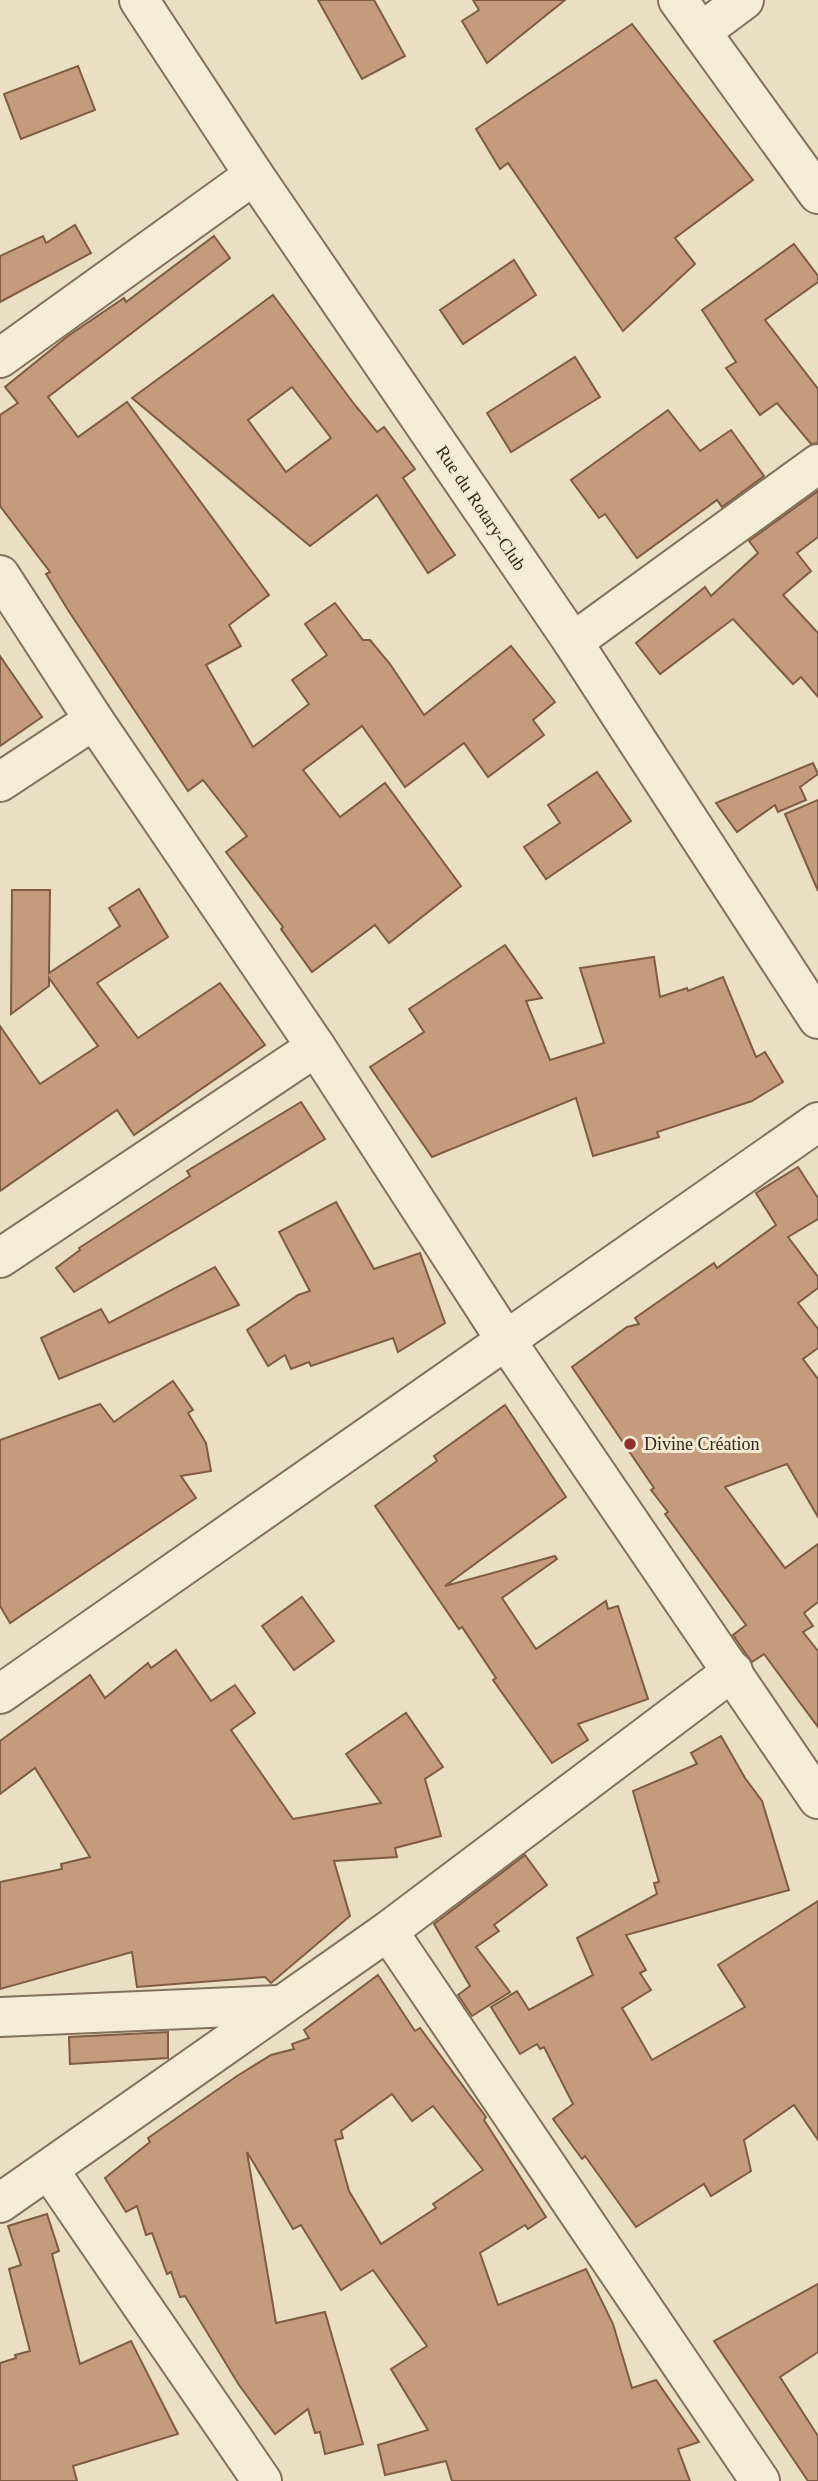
<svg xmlns="http://www.w3.org/2000/svg" width="818" height="2481" font-family="Georgia,serif">
  <style>
    .building { fill: #c49b7c; stroke: #7f5c44; stroke-width: 2; fill-rule: evenodd }
    .lines { fill: none; stroke-linecap: round; stroke-linejoin: round }
    .minor-casing { stroke: #82715c; stroke-width: 42 }
    .minor { stroke: #f5ecd5; stroke-width: 38 }
    .poi-dot { fill: #8b3231; stroke: #f2e9d2; stroke-width: 2.5 }
    .labels { text-anchor: middle; dominant-baseline: central; stroke-width: 6; stroke-linejoin: round; paint-order: stroke }
    .street-label { font-size: 18px; fill: #33291e; stroke: #f2e9d2 }
    .poi-label { font-size: 18px; fill: #33291e; stroke: #f2e9d2; text-anchor: start }
  </style>
  <rect width="100%" height="100%" fill="#eadfc3"/>
  <g class="building">
    <polygon points="318,0 374,0 405,56 362,79"/>
    <polygon points="473,0 565,0 487,63 462,21 479,10"/>
    <polygon points="632,24 753,180 675,238 695,264 623,331 508,163 500,169 476,129"/>
    <polygon points="78,66 95,110 21,139 4,94"/>
    <polygon points="75,225 91,253 0,302 0,256 43,236 46,243"/>
    <polygon points="214,236 230,258 48,397 78,437 127,402 269,595 229,625 241,646 206,665 253,747 309,704 292,680 327,655 305,624 335,603 363,640 370,640 390,664 424,715 511,646 555,702 533,720 544,735 488,777 464,743 405,787 362,726 303,770 340,817 385,783 461,886 389,943 375,925 312,972 281,929 283,927 226,852 247,836 203,780 188,791 68,610 46,574 50,572 0,506 0,415 18,403 5,387 68,336 124,298 126,302"/>
    <polygon points="794,244 818,276 818,282 765,320 818,389 818,443 811,444 777,403 760,415 726,368 736,362 702,310"/>
    <polygon points="514,260 536,295 463,344 440,310"/>
    <path d="M273,295L354,404L377,432L384,427L415,469L403,478L455,555L428,573L377,495L310,546L132,398ZM292,387L331,438L286,472L248,420Z"/>
    <polygon points="575,357 600,397 511,452 487,413"/>
    <polygon points="668,410 700,451 731,430 764,476 722,507 717,500 637,558 605,514 599,518 571,480"/>
    <polygon points="818,491 818,537 797,553 811,571 783,595 818,633 818,697 801,677 793,684 733,619 660,674 636,643 705,587 711,596 758,553 749,541"/>
    <polygon points="0,656 42,717 0,746"/>
    <polygon points="813,763 818,774 800,787 806,800 778,812 775,805 737,832 716,803"/>
    <polygon points="597,772 631,821 546,879 524,847 560,823 548,805"/>
    <polygon points="818,800 818,891 785,814"/>
    <polygon points="139,889 168,937 97,983 138,1038 220,983 265,1045 134,1135 117,1110 0,1191 0,1026 40,1084 98,1046 49,978 49,986 11,1014 12,890 50,890 49,973 120,926 109,908"/>
    <polygon points="505,945 542,998 526,1001 550,1060 604,1043 580,968 654,957 660,997 687,988 688,991 723,977 756,1057 765,1052 783,1082 752,1101 657,1132 659,1137 593,1156 576,1098 432,1157 370,1067 424,1032 409,1009"/>
    <polygon points="301,1102 325,1139 74,1292 56,1268 80,1250 79,1248 190,1176 187,1171"/>
    <polygon points="798,1167 818,1198 818,1219 788,1237 818,1277 818,1288 798,1303 818,1329 818,1348 803,1359 818,1379 818,1517 787,1464 725,1487 785,1568 818,1544 818,1602 804,1613 813,1626 803,1632 818,1651 818,1727 764,1654 752,1662 746,1654 733,1635 746,1625 665,1514 668,1512 651,1490 654,1488 572,1367 627,1327 639,1324 635,1318 714,1263 717,1268 776,1225 756,1193"/>
    <polygon points="336,1202 374,1269 420,1253 445,1323 398,1352 393,1338 311,1366 309,1362 291,1369 285,1355 268,1366 247,1330 298,1295 310,1291 279,1232"/>
    <polygon points="215,1267 239,1305 59,1379 41,1338 101,1309 109,1323"/>
    <polygon points="173,1381 193,1410 188,1413 206,1443 211,1471 181,1476 196,1498 10,1623 0,1606 0,1440 100,1404 114,1422"/>
    <polygon points="505,1405 566,1497 445,1586 555,1556 557,1559 502,1598 536,1649 606,1601 608,1609 618,1606 648,1699 578,1724 588,1740 552,1763 493,1680 496,1678 462,1627 459,1629 375,1506 437,1461 434,1456"/>
    <polygon points="302,1597 334,1641 294,1670 262,1626"/>
    <polygon points="176,1650 211,1701 235,1685 255,1713 231,1730 293,1819 381,1803 346,1754 406,1713 443,1767 425,1779 441,1836 395,1848 397,1857 334,1861 350,1916 271,1983 265,1977 137,1987 132,1952 0,1989 0,1882 62,1869 61,1864 90,1857 35,1768 0,1794 0,1741 90,1675 105,1698 148,1663 151,1668"/>
    <polygon points="721,1736 745,1778 762,1801 789,1890 626,1935 646,1970 640,1973 651,1990 622,2008 652,2060 745,2007 718,1965 818,1901 818,2140 794,2105 744,2140 751,2171 711,2196 704,2184 636,2227 585,2156 582,2159 553,2119 573,2104 544,2047 540,2049 537,2044 520,2054 491,2007 517,1991 529,2010 593,1975 577,1938 657,1894 654,1883 659,1882 633,1791 697,1764 691,1753"/>
    <polygon points="525,1855 547,1885 494,1925 499,1931 476,1947 510,1992 472,2016 458,1995 470,1986 434,1924"/>
    <path d="M378,1975L415,2031L420,2028L486,2117L484,2120L546,2217L528,2229L525,2225L480,2253L498,2305L586,2269L613,2324L632,2388L656,2380L699,2442L678,2449L690,2481H452L446,2461L385,2475L378,2445L428,2430L391,2369L427,2346L373,2270L341,2290L301,2225L293,2229L247,2152L276,2323L325,2312L363,2444L325,2454L320,2432L315,2433L308,2409L275,2434L239,2385L185,2296L180,2297L171,2272L167,2274L152,2233L146,2235L137,2206L126,2212L105,2178L150,2142L148,2138L237,2076L271,2055L294,2049L292,2044L309,2038L304,2030ZM392,2094L412,2121L433,2106L483,2170L433,2204L436,2208L381,2244L349,2191L335,2140L343,2138L341,2131Z"/>
    <polygon points="168,2032 168,2058 70,2064 69,2037"/>
    <polygon points="47,2214 59,2251 52,2254 80,2364 131,2341 178,2434 73,2466 77,2481 0,2481 0,2363 16,2358 15,2355 30,2351 9,2269 21,2265 8,2226"/>
    <polygon points="818,2284 818,2352 780,2377 818,2436 818,2481 808,2481 714,2341"/>
  </g>
  <g class="lines">
    <g class="minor-casing">
      <g id="minor">
        <polyline points="139,0 254,175 573,642 818,1019"/>
        <polyline points="678,0 818,194"/>
        <polyline points="701,32 744,0"/>
        <polyline points="0,358 254,175"/>
        <polyline points="0,575 94,720 316,1047 505,1339 818,1799"/>
        <polyline points="573,642 818,464"/>
        <polyline points="0,782 94,720"/>
        <polyline points="0,1258 316,1047"/>
        <polyline points="0,1694 818,1122"/>
        <polyline points="388,1931 760,2481"/>
        <polyline points="0,2017 278,2005"/>
        <polyline points="49,2170 262,2481"/>
        <polyline points="0,2203 388,1931 733,1671"/>
      </g>
    </g>
    <use href="#minor" class="minor"/>
  </g>
  <circle class="poi-dot" cx="630" cy="1444" r="7"/>
  <g class="labels">
    <g class="street-label">
      <text transform="translate(481 508) rotate(56)">Rue du Rotary-Club</text>
    </g>
    <g class="poi-label">
      <text x="644" y="1444">Divine Création</text>
    </g>
  </g>
</svg>
